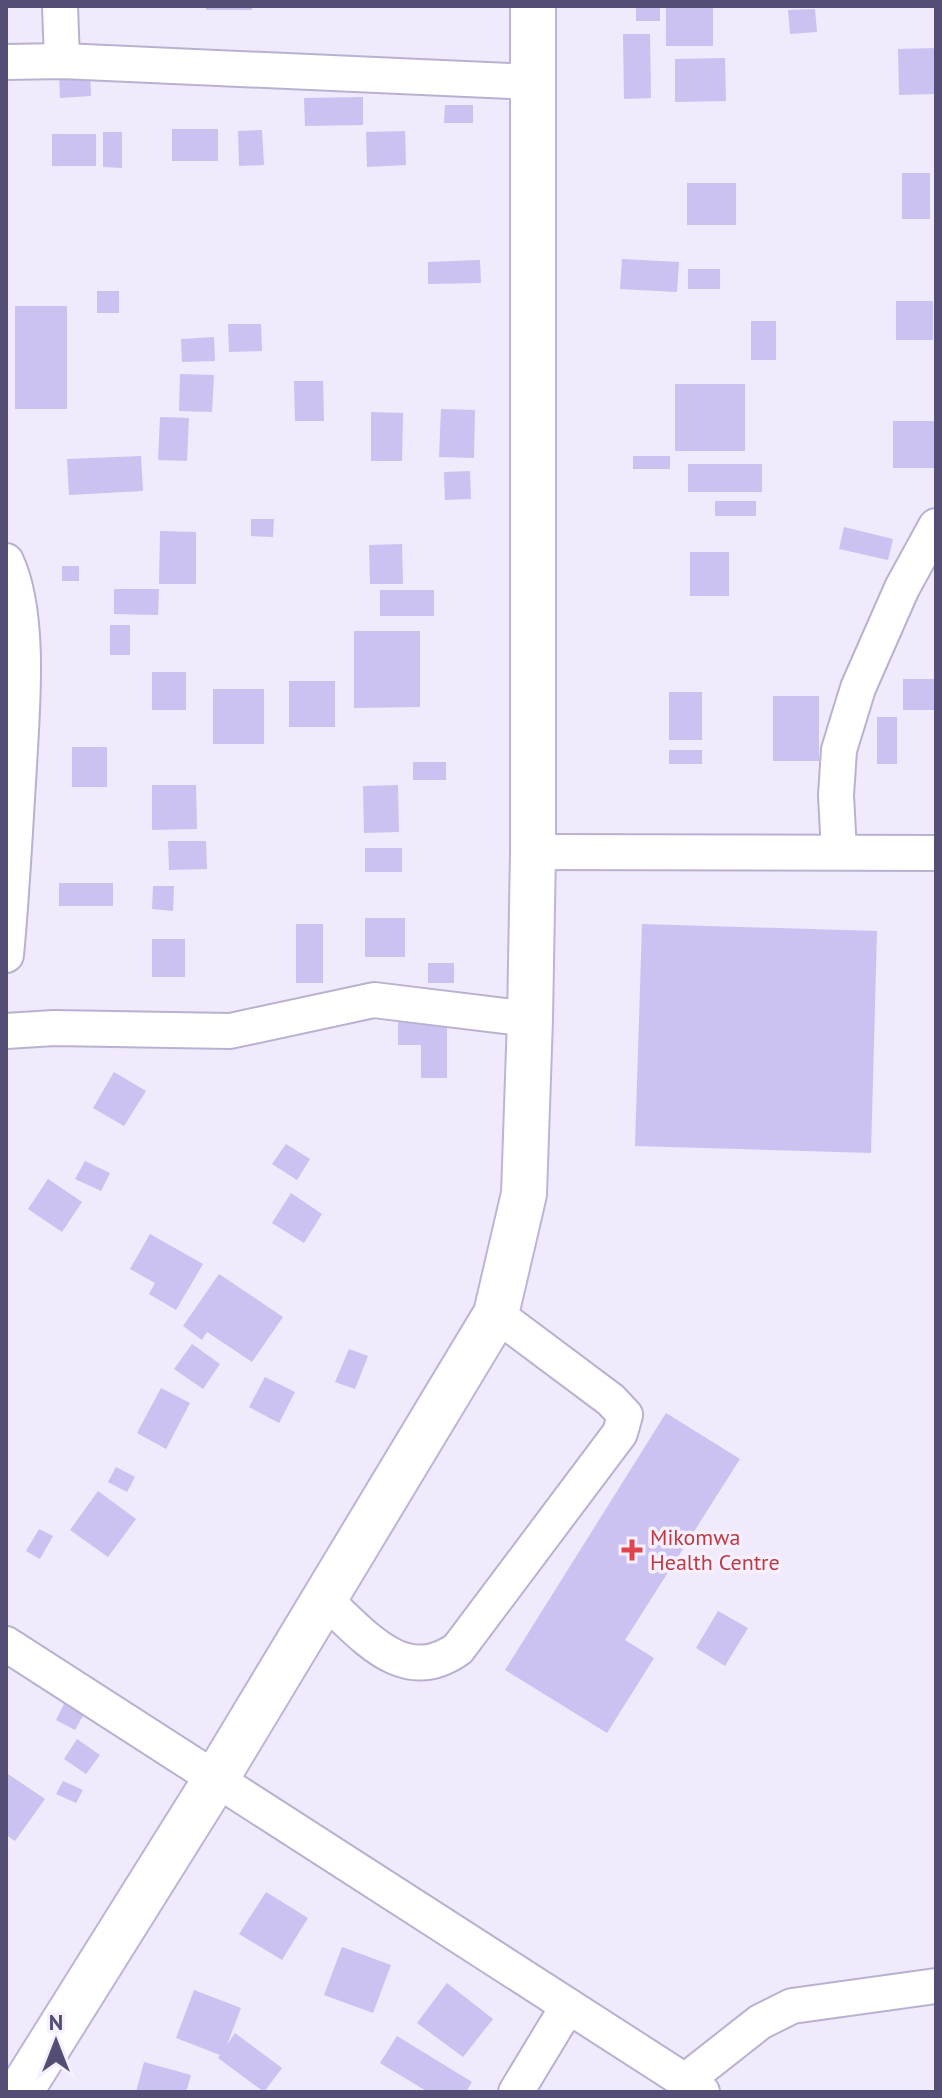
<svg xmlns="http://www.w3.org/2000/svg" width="942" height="2098" font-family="'PT Sans',sans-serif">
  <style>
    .building { fill: #cbc2f1 }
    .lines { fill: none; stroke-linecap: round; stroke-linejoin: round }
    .street-casing { stroke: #bab1d0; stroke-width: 38 }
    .secondary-casing { stroke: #bdb4d8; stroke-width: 48 }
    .street { stroke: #fff; stroke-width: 34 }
    .secondary { stroke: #fff; stroke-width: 44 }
    .health-dot { fill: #e0444e; stroke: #f6f0fe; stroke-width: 3 }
    .labels { text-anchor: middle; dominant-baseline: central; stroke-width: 7; stroke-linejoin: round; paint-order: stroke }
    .health-label { font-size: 22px; fill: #be3a42; stroke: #f6f0fe; text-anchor: start }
  </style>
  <rect width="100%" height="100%" fill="#f1e9fc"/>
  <g class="building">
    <rect x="206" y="6" width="46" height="4"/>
    <rect x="636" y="6" width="24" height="15"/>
    <rect x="666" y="8" width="47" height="38"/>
    <polygon points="815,9 817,32 790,34 788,10"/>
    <polygon points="623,34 650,34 651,98 624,99"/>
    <polygon points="936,48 936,94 899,95 898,49"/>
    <polygon points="725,58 726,101 675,102 675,59"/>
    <polygon points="90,72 91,96 60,98 59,73"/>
    <polygon points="363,97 363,125 305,126 304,98"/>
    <polygon points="445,105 473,105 473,123 444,123"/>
    <rect x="172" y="129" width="46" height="32"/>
    <polygon points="262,130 264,165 239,166 238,131"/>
    <polygon points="405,131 406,165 367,167 366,132"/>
    <polygon points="103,132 122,132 122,168 103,167"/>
    <rect x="52" y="134" width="44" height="32"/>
    <rect x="902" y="173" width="28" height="46"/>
    <rect x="687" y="183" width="49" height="42"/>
    <polygon points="622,259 679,262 677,292 620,289"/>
    <polygon points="480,260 481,283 428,284 428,262"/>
    <rect x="688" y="269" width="32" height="20"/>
    <rect x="97" y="291" width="22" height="22"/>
    <rect x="896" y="301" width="37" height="39"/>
    <rect x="15" y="306" width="52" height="103"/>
    <rect x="751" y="321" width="25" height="39"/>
    <polygon points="228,324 261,324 262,351 229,352"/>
    <polygon points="214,337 215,361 182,362 181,339"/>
    <polygon points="180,374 214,375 212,412 179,411"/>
    <polygon points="294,381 323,381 324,421 295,421"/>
    <rect x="675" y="384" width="70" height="67"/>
    <polygon points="441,409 475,410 474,458 439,457"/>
    <polygon points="371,412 403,413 402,461 371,461"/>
    <polygon points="160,417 189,418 187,461 158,460"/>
    <rect x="893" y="421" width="43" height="47"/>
    <polygon points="141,456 143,491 69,495 67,459"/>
    <rect x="633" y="456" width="37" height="13"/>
    <rect x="688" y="464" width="74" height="28"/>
    <polygon points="470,471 471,499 445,500 444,472"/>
    <rect x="715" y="501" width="41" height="15"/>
    <polygon points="251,519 274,519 273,537 251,536"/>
    <polygon points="844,527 893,539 888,560 839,549"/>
    <polygon points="160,531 196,532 196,584 159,584"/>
    <polygon points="402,544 403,584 370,584 369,545"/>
    <rect x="690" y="552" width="39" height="44"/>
    <rect x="62" y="566" width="17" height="15"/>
    <polygon points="114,589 159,589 158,615 114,614"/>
    <rect x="380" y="590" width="54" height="26"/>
    <rect x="110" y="625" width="20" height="30"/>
    <polygon points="354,631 420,631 420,707 354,708"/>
    <rect x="152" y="672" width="34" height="38"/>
    <rect x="903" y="679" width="33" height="31"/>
    <rect x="289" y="681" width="46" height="46"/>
    <rect x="213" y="689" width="51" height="55"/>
    <rect x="669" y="692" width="33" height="48"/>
    <rect x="773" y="696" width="46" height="65"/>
    <rect x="877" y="717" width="20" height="47"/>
    <rect x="72" y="747" width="35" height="40"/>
    <rect x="669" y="750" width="33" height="14"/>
    <rect x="413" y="762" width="33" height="18"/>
    <polygon points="152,785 196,785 197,829 152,830"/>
    <polygon points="398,785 399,832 364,833 363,786"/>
    <polygon points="168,841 206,841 207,869 169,870"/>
    <rect x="365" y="848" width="37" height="24"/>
    <rect x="59" y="883" width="54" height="23"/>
    <polygon points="153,886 174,886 173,911 152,909"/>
    <rect x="365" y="918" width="40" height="39"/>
    <rect x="296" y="924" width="27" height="59"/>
    <polygon points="642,924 877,931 871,1153 635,1146"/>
    <rect x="152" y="939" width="33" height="38"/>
    <rect x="428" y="963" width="26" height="20"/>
    <polygon points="447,1017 447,1078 421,1078 421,1045 398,1045 398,1018"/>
    <polygon points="114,1072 146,1091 124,1126 93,1108"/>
    <polygon points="286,1144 310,1159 297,1180 272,1164"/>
    <polygon points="85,1161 110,1173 101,1191 75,1179"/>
    <polygon points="48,1179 82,1202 62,1232 28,1209"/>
    <polygon points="291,1193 322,1214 304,1243 272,1223"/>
    <polygon points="150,1234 203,1264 176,1310 149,1294 155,1283 130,1269"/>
    <polygon points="219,1274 283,1317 252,1362 207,1332 202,1340 183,1326"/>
    <polygon points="192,1344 220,1364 203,1389 174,1369"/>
    <polygon points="349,1349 368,1356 355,1389 335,1382"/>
    <polygon points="265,1377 295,1392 279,1423 249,1407"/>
    <polygon points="161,1388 190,1403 166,1449 137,1433"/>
    <polygon points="666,1413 740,1459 625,1640 654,1658 607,1733 505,1670"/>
    <polygon points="116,1467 135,1477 127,1492 108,1482"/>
    <polygon points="98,1491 136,1519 108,1557 70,1530"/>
    <polygon points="39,1529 53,1536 40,1559 26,1551"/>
    <polygon points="718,1611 748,1628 725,1666 696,1648"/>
    <polygon points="64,1704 84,1714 75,1730 56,1720"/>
    <polygon points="77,1739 100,1755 86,1774 64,1759"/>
    <polygon points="8,1774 45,1799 15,1841 6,1835"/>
    <polygon points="63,1781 83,1790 76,1803 56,1794"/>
    <polygon points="266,1892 308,1918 282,1960 239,1934"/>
    <polygon points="342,1947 391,1965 373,2013 324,1995"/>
    <polygon points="447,1983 493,2019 463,2057 417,2023"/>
    <polygon points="194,1990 241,2008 227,2045 235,2033 282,2068 264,2092 218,2058 220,2055 176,2038"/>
    <polygon points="397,2036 472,2082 466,2092 428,2092 380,2063"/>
    <polygon points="144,2062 191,2075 186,2092 136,2092"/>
  </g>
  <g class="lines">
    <g class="street-casing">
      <g id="street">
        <polyline points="60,6 62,61"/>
        <polyline points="6,62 62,61 533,82"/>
        <path d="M6,561C31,614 22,708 19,766C15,829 12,892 6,955"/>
        <polyline points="533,852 936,853"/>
        <polyline points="839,852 836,795 839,750 858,688 902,588 936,526"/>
        <polyline points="6,1031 54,1028 230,1031 374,1000 530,1019"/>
        <path d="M324,1599C363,1634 403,1688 458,1649L620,1433L625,1415L611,1400L496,1314"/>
        <polyline points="6,1644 702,2092"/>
        <polyline points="685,2081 760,2022 792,2006 936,1986"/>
        <polyline points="516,2092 568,2006"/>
      </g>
    </g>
    <g class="secondary-casing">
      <polyline id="secondary" points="20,2092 217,1777 496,1314 524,1194 530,1019 533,852 533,6"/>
    </g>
    <use href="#street" class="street"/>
    <use href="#secondary" class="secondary"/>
  </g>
  <path class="health-dot" d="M628 1538h8v8h8v8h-8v8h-8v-8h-8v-8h8z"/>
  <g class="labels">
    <g class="health-label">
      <text x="650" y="1537">Mikomwa<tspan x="650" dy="25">Health Centre</tspan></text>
    </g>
  </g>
  <rect width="942" height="2098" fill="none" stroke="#544d76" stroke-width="16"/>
  <g transform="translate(56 2042)" stroke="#f6f0fe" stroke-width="6" paint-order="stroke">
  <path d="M0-6L14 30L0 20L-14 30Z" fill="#544d76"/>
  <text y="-12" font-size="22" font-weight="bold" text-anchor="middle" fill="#544d76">N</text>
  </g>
</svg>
